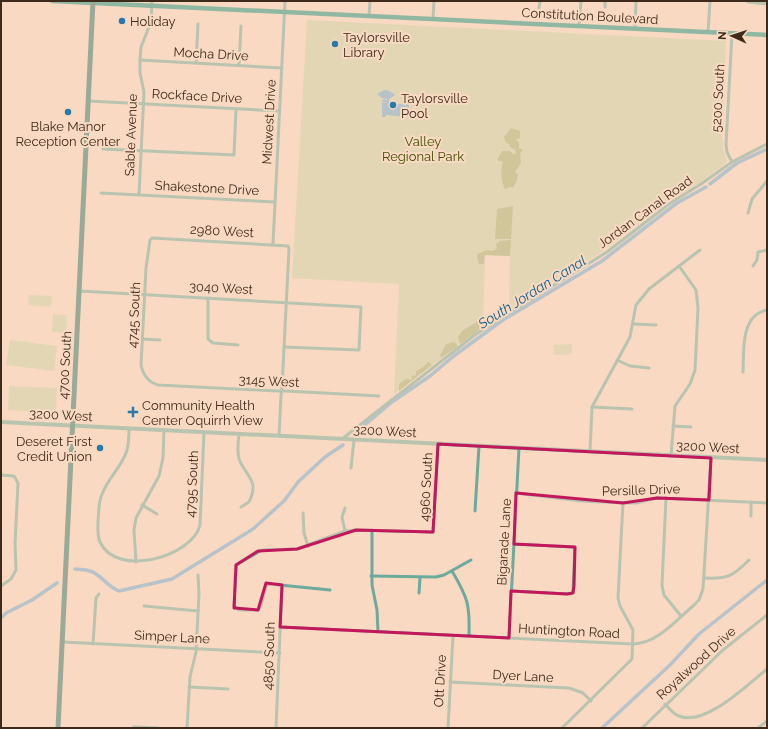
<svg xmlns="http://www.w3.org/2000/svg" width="768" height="729" font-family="Raleway,sans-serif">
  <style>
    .green { fill: #c8d3a6 }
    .forest { fill: #a0af6c }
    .water { fill: #67a7d2 }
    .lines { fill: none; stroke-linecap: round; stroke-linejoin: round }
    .canal { stroke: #67a7d2; stroke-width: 3.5 }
    .minor { stroke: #6baa9c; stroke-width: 3 }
    .tertiary { stroke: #6baa9c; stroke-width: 4 }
    .secondary { stroke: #0f8e7c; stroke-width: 4.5 }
    .primary { stroke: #247164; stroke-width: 5 }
    .marked { fill: none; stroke: #c2185b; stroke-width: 3; stroke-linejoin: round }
    .poi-dot { fill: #2779aa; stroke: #f9d9c1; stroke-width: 1.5 }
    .labels { text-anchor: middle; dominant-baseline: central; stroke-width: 4; stroke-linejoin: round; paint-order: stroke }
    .street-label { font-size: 13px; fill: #3e2a1a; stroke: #f9d9c1 }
    .poi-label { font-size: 13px; fill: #3e2a1a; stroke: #f9d9c1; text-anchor: start }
    .park-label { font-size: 13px; fill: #445000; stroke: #f9d9c1 }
    .water-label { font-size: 14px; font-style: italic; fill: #0f5d87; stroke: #f9d9c1 }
  </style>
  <rect width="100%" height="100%" fill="#f9d9c1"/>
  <g class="green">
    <polygon points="307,20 726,41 722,138 723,139 723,148 727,162 701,182 668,202 605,250 529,297 509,312 510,256 485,255 483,327 394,394 399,284 292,278"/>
    <polygon points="29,295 52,296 51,307 28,305"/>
    <polygon points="53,314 67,315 66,333 52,332"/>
    <polygon points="10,340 57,346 54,371 6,365"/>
    <polygon points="572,344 572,354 554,355 553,345"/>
    <polygon points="9,386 57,388 56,413 8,410"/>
  </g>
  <g class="forest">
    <path d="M511,128L520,131V138L515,140L519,142V148L523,150L520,153L521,163L515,172L518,174L517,180L513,188L510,187L505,189C501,181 500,171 503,162L497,160L502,151H510L513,154L516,153L515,150L510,147L509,144L506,143L504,137Z"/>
    <polygon points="513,206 511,239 495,239 497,209"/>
    <polygon points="511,240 510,256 485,255 484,264 479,264 477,257 478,254 487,250 493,251 497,248 496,244 500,241"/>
    <polygon points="483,318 483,327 460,344 458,337 462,331"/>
    <polygon points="454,342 458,346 441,358 440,355 446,344"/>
    <polygon points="428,362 432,365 399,391 399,384 406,379 411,380 412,376 416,375 416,371 423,367"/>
  </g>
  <polygon class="water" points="384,90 390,91 395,95 389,99 389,104 409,104 408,117 386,115 385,117 382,117 382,103 387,103 382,102 383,99 387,100 387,99 382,98 377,94"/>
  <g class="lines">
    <g class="canal">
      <polyline points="710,184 737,163 767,149"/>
      <polyline points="354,434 392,402 430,376 455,355 503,320 602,261 677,203 706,187"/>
      <path d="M75,569C82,570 90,569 96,574C105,580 109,587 119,591L172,579L253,529L284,501L298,482L325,457L343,445"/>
      <polyline points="1,618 6,613 32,600 57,583"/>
      <polyline points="602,728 670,665 699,634 767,580"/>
    </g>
    <g class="minor">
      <polyline points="748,1 748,2 767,4"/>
      <polyline points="605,7 605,1"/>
      <polyline points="539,8 540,1"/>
      <polyline points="369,16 370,1"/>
      <polyline points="433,19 434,1"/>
      <polyline points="579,26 581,1"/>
      <polyline points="635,29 636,1"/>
      <polyline points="708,32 710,1"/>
      <polyline points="732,34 726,144 727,152 732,162"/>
      <polyline points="140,60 282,68"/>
      <polyline points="196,63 198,24"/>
      <polyline points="239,65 241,26"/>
      <polyline points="89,101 279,111"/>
      <polyline points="103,149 234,155 236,109"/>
      <polyline points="101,193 275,202"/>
      <polyline points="139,195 144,92 140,73 140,60 141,47 151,22 152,1"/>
      <polyline points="748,213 752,199 767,181"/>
      <polyline points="273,244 285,1"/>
      <polyline points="753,266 757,260 758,252 767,250"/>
      <polyline points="80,291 361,307 359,350 284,347"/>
      <polyline points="208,298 208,339 213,343 238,345"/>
      <polyline points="633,324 656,325"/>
      <polyline points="142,339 160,340"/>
      <polyline points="617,360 630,366 649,368"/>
      <path d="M743,372C744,352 740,315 767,310"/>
      <polyline points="592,407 632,409"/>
      <polyline points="673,426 691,427"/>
      <path d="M129,429C129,435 129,443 127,450C123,465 109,477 103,492C98,501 99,511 98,521C98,528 97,536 100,542C117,579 193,556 200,525L204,432"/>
      <path d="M239,434C238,442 237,451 239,459C246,477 260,480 249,502L241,507"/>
      <path d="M279,436L281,395L282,388L289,249L288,246L152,238L150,240L146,268L141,365C143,375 148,382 158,385L277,391H286L379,396"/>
      <polyline points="342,439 476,334 607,252 669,204 701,184 732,162 767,144"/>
      <polyline points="590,451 592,407 630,337 636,305 649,289 700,250"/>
      <polyline points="671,456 675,406 690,384 695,370 698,308 696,290 679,266"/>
      <polyline points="351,468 354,440"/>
      <polyline points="1,475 14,476 18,483 15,544 16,570 11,579 1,586"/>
      <polyline points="516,493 581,501 623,503 636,503 657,498 767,503"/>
      <polyline points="666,498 662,585 664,595 681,616"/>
      <polyline points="142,505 157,514"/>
      <polyline points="475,511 479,446"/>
      <polyline points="303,513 304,533 308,546"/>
      <polyline points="751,516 751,502"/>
      <polyline points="372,530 372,585 377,610 378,632"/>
      <polyline points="345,531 342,517 345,508"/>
      <polyline points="136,562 134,530 136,518 159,476 163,458 164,430"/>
      <path d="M452,571C468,598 470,605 469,636"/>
      <polyline points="371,576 436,577 444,575 471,560"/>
      <path d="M705,578C728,579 733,576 749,560"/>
      <polyline points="330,590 270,584 266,586 261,606 258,610 239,610 234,606 236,565 262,550 297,549 345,531 356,530 433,532 438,444"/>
      <polyline points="511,591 567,594 573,593 575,547 514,544"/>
      <polyline points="419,593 420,578"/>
      <polyline points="144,606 198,611"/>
      <path d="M280,627L633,644C657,644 676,620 693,606L699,600L703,589L711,458"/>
      <polyline points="509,638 519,448"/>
      <polyline points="63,642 280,653"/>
      <polyline points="93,644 96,598 99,594"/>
      <polyline points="450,682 569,688 583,693 591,701"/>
      <polyline points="189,687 228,689"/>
      <path d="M665,704C669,708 673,714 679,716C705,727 748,684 767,669"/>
      <polyline points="134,727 158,728"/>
      <polyline points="187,728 190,677 196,652 199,594 198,575"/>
      <polyline points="276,728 282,585"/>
      <polyline points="448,728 453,636"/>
      <polyline points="562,728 632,659 633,630 620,606 618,598 623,503"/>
      <polyline points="642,728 723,650 767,615"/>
      <polyline points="758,728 767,721"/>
    </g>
    <polyline class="tertiary" points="1,422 767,460"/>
    <polyline class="secondary" points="52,1 767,35"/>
    <polyline class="primary" points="58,728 93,1"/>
  </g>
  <path d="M0 0H768V729H0ZM438,444L711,458L709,500L657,498L623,503L516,493L514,544L575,547L574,586L573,593L567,594L511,591L509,638L280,627L282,585L266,583L258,610L234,608L236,565L258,551L297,549L356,530L433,532Z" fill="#f9d9c1" fill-opacity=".55" fill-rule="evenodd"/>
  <path class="marked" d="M438,444L711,458L709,500L657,498L623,503L516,493L514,544L575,547L574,586L573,593L567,594L511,591L509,638L280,627L282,585L266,583L258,610L234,608L236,565L258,551L297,549L356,530L433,532Z"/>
  <g class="poi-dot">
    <circle cx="122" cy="21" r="4"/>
    <circle cx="335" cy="44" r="4"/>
    <circle cx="393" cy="105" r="4"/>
    <circle cx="68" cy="112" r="4"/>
    <path d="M131 406h4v4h4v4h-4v4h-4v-4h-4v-4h4z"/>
    <circle cx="100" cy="448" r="4"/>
  </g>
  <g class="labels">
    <g class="street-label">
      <text transform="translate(590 16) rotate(3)">Constitution Boulevard</text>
      <text transform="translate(211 54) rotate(3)">Mocha Drive</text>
      <text transform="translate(197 96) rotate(3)">Rockface Drive</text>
      <text transform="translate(718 98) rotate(-87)">5200 South</text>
      <text transform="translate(269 122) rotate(-87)">Midwest Drive</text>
      <text transform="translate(131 135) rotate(-88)">Sable Avenue</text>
      <text transform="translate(207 188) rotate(3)">Shakestone Drive</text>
      <text transform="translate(645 212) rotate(-36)">Jordan Canal Road</text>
      <text transform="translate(222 231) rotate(3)">2980 West</text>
      <text transform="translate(221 288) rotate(3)">3040 West</text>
      <text transform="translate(134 315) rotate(-87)">4745 South</text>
      <text transform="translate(65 365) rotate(-87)">4700 South</text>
      <text transform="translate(269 381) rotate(3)">3145 West</text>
      <text transform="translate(61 415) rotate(3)">3200 West</text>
      <text transform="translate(385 431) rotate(3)">3200 West</text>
      <text transform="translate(708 447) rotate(3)">3200 West</text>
      <text transform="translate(192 484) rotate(-87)">4795 South</text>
      <text transform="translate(426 487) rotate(-87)">4960 South</text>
      <text transform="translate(641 490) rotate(-2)">Persille Drive</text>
      <text transform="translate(504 542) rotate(-87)">Bigarade Lane</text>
      <text transform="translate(569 631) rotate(3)">Huntington Road</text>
      <text transform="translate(172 637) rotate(3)">Simper Lane</text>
      <text transform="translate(269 656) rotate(-88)">4850 South</text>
      <text transform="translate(696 663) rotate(-42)">Royalwood Drive</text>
      <text transform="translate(523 676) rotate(3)">Dyer Lane</text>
      <text transform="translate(440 681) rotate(-87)">Ott Drive</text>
    </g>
    <g class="poi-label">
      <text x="130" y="21">Holiday</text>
      <text x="343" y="37">Taylorsville<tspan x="343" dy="15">Library</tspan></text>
      <text x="401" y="98">Taylorsville<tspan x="401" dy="15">Pool</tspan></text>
      <text x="68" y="126" text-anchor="middle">Blake Manor<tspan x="68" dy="15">Reception Center</tspan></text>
      <text x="142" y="405">Community Health<tspan x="142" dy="15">Center Oquirrh View</tspan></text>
      <text x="92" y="441" text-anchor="end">Deseret First<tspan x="92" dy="15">Credit Union</tspan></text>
    </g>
    <g class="park-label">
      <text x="423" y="141">Valley<tspan x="423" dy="15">Regional Park</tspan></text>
    </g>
    <g class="water-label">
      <text transform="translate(532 292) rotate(-32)">South Jordan Canal</text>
    </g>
  </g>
  <rect width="768" height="729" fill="none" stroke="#3e2a1a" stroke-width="4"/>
  <g transform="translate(732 36) rotate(273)" stroke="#f9d9c1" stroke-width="3" paint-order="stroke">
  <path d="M0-3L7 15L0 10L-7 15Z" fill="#3e2a1a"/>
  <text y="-6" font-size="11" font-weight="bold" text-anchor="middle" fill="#3e2a1a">N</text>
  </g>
</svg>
